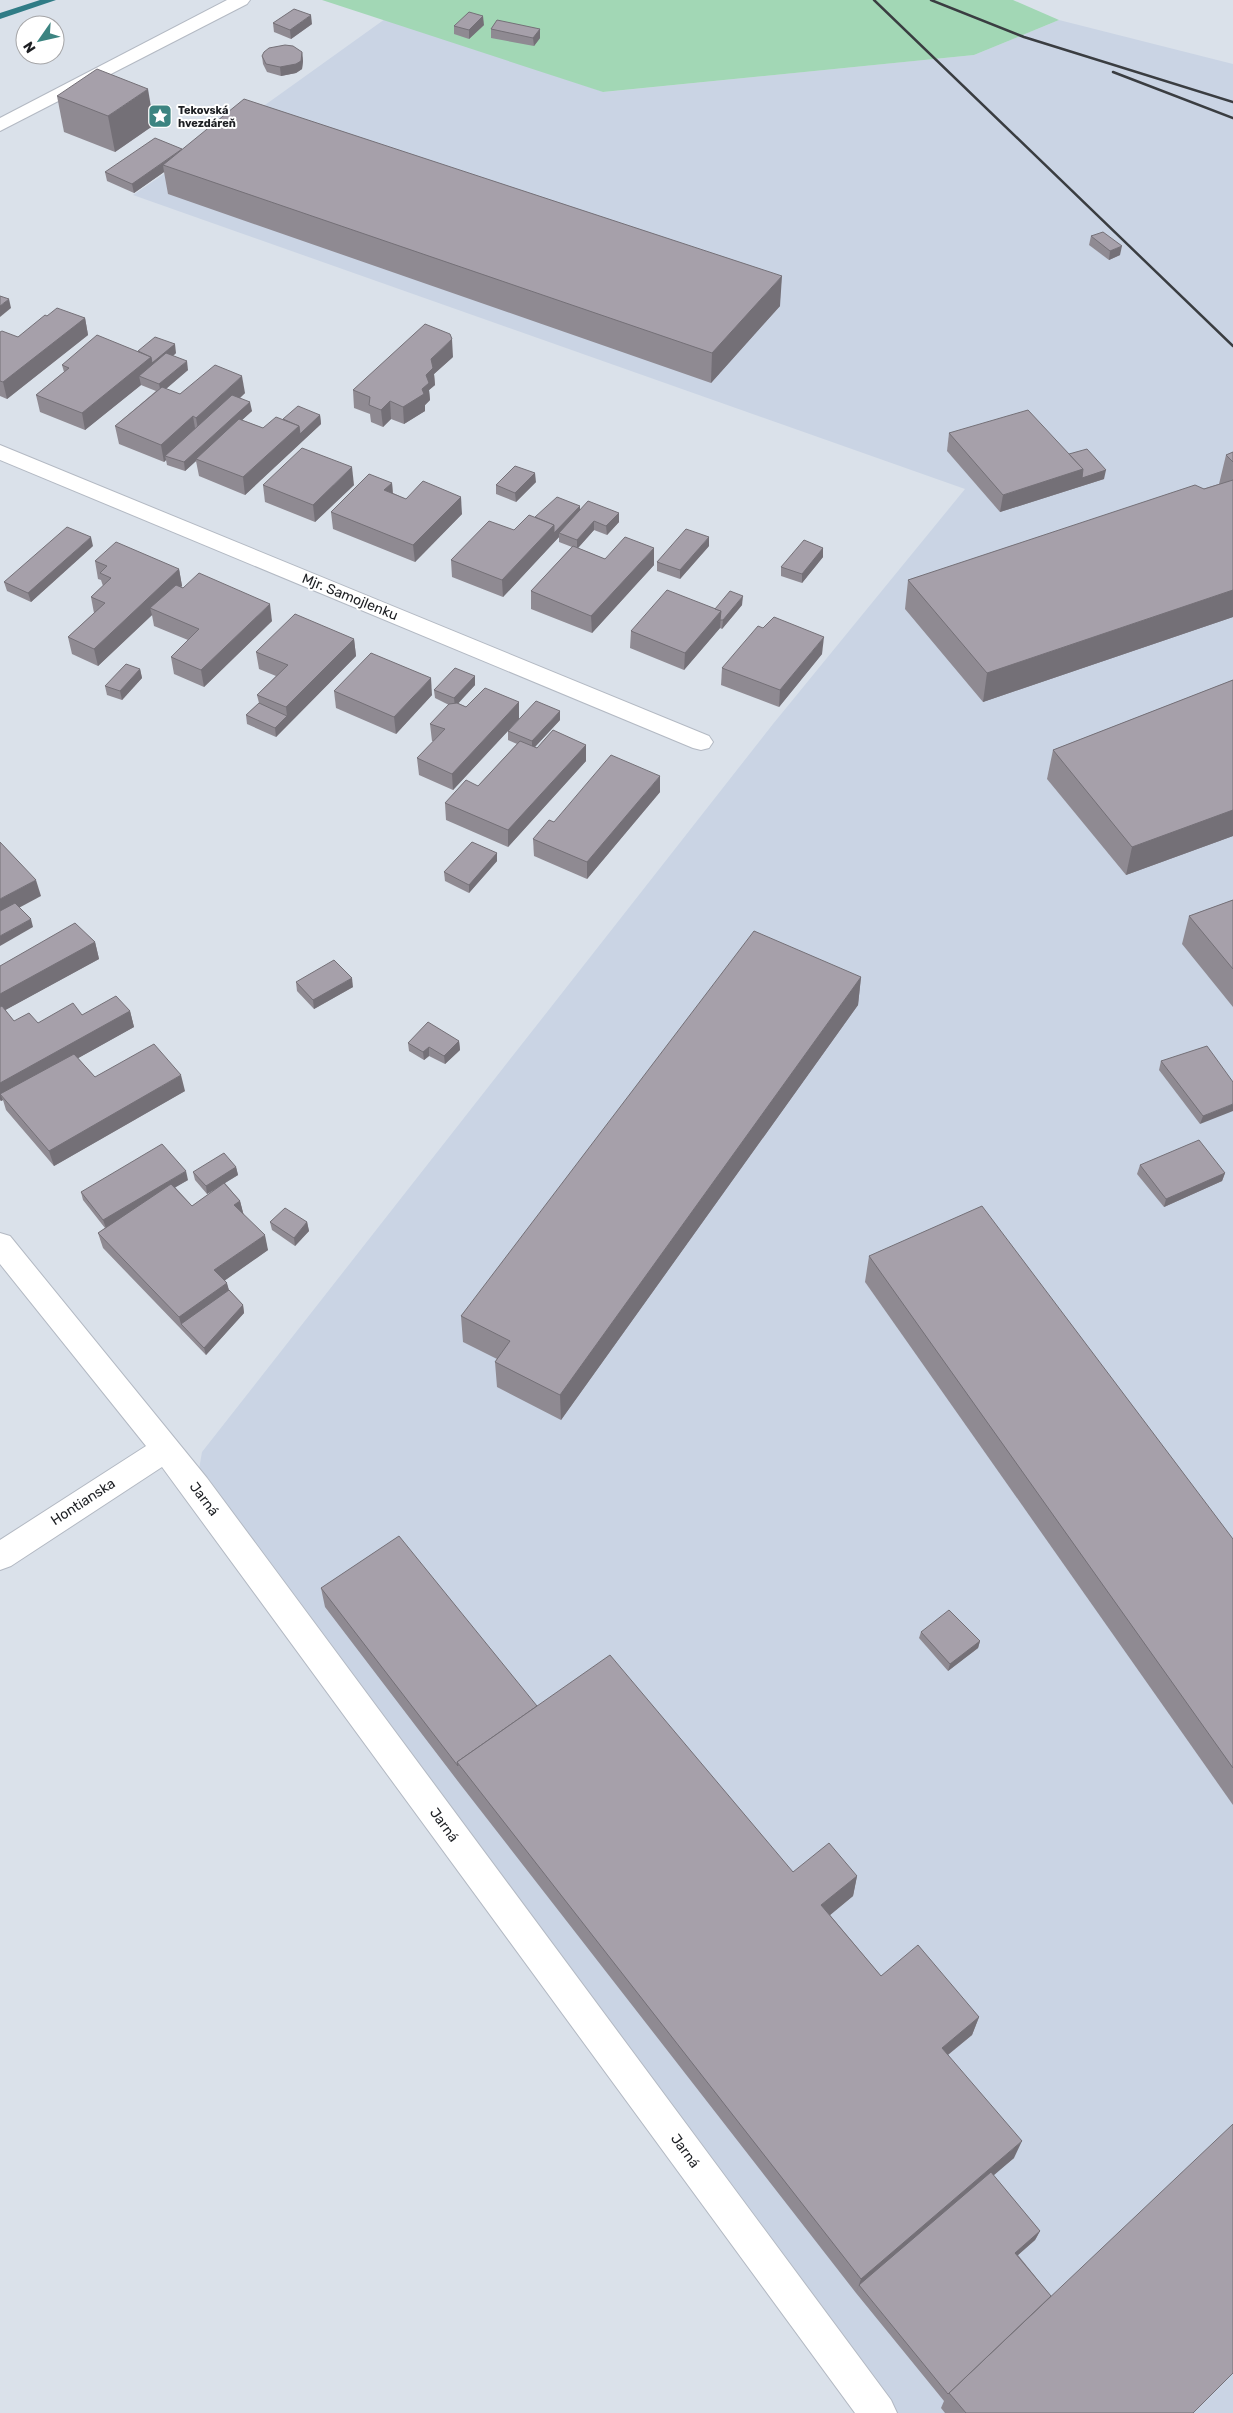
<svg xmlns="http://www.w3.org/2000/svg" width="1233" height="2413" font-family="Rubik,sans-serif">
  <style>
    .built { fill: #cad4e4 }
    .green { fill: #a2d7b5 }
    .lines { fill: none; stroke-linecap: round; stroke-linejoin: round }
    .stream { fill: #307c86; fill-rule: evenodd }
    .minor-casing { stroke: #b3b9c3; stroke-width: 2 }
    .minor { fill: #fff; fill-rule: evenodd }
    .rail { stroke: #3a3d41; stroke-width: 2.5 }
    .wall { fill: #8f8a92 }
    .shaded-wall { fill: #747077 }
    .building { fill: #a6a0aa; stroke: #747077 }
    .labels { text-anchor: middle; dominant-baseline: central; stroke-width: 4; stroke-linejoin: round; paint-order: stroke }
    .far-poi-label { font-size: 11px; font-weight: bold; fill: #1d1f23; stroke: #fff; text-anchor: start }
    .street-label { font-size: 14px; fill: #1d1f23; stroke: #fff }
  </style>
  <rect width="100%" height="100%" fill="#dae1ea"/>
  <polygon class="built" points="385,19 604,92 974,55 1059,20 1233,64 1233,2413 878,2413 196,1487 202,1452 773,724 965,489 133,195 258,110"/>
  <polygon class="green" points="322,0 1013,0 1059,20 974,55 603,92"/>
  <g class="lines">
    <polygon class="stream" points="40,0 56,0 0,19 0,13"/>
    <g class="minor-casing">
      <g id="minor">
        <polygon points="227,0 250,0 247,4 0,131 0,118"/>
        <polygon points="0,445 709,736 713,742 709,748 701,750 693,748 0,460"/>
        <polygon points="0,1233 10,1236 207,1478 891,2400 897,2413 855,2413 162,1467 11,1566 0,1570 0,1540 146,1446 0,1264"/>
      </g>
    </g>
    <use href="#minor" class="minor"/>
    <g class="rail">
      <polyline points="874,0 1233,346"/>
      <polyline points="931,0 1024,37 1233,102"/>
      <polyline points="1113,72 1233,118"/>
    </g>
  </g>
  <g class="wall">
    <polygon points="273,23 312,24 291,39 274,32"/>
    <polygon points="484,25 469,39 454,34 454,26"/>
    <polygon points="491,29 540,29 540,38 534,46 491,38"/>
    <polygon points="302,52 303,61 302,69 296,73 281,76 267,72 263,64 262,56"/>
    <polygon points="57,96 154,125 115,152 64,132"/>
    <polygon points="182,149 780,306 711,383 168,194 164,172 134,193 107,181 105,172"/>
    <polygon points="1091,236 1120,255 1109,260 1089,245"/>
    <polygon points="47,316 85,318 88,335 7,399 0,396 0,332 18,337"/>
    <polygon points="138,351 176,353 173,356 188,370 166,389 180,394 245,393 240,398 252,411 242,420 263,428 283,419 320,415 321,424 245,495 199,476 196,461 185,471 167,465 166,460 164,462 119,444 115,426 156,391 141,385 85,430 40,412 36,395 64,372 62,365"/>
    <polygon points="453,357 434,374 435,385 429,390 430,400 425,405 425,411 404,424 391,419 383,427 371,422 370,414 354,408 353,390"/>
    <polygon points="949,433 1069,454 1104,479 1000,512 947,451"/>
    <polygon points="1233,452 1233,617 983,702 905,609 908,580 1219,484 1226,455"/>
    <polygon points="536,482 516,502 496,494 496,485"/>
    <polygon points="392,483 393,493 406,499 462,514 415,562 333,529 331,512"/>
    <polygon points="263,485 354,485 315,522 265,502"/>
    <polygon points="580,506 580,510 619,522 607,535 594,530 578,548 605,559 654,565 592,633 531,609 531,591 572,547 559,542 559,537 503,597 452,577 451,560 514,530 535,517"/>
    <polygon points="93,546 31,602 7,591 4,582"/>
    <polygon points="709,546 680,579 657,571 657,562"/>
    <polygon points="823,548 823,557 802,583 781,576 781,567"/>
    <polygon points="95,561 179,569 182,586 181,587 272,621 204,687 174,674 171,657 188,640 154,626 152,615 98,666 72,654 68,637 94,613 91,597 103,586 101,580 98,579"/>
    <polygon points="742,605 722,629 720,628 684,670 630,648 631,631 715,609"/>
    <polygon points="354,639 356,656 276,737 247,724 246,715 259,703 257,695 276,676 259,669 256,652"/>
    <polygon points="822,654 779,707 721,685 722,668"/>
    <polygon points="140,669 142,678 122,700 107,695 105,686"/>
    <polygon points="475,676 475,685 458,703 466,707 519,702 519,719 453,790 419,775 417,758 434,741 432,741 430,724 449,705 435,698 434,690"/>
    <polygon points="1233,680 1233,836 1126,875 1047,779 1053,750"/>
    <polygon points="334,691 432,695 396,734 336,708"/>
    <polygon points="560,720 535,747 537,748 586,745 586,761 508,847 446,820 445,803 478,786 517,744 508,740 508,731"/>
    <polygon points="660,792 587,879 534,856 533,839 554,822"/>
    <polygon points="497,853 497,861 469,893 445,881 444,872"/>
    <polygon points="1233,900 1233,1007 1182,944 1189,916"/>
    <polygon points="95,942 99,959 5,1010 14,1021 38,1023 82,1015 130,1011 134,1027 78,1058 95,1077 185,1091 54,1166 6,1110 3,1100 1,1101 0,1100 0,966"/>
    <polygon points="861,977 858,1005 561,1420 497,1387 495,1362 497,1359 463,1342 461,1316"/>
    <polygon points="296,982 353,987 314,1009 297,991"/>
    <polygon points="459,1041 460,1050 445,1064 429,1056 424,1060 409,1051 408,1043"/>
    <polygon points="1161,1061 1233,1082 1200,1124 1159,1070"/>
    <polygon points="1140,1165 1225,1173 1222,1181 1164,1207 1137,1174"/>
    <polygon points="236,1167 238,1175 225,1183 240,1201 243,1213 268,1250 225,1280 229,1290 243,1305 244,1313 206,1355 103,1248 98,1233 105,1228 83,1200 81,1192 188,1180 175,1187 192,1206 216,1189 207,1194 195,1180 193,1172"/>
    <polygon points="270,1222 307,1222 309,1231 295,1246 272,1230"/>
    <polygon points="869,1256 1233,1539 1233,1805 865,1282"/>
    <polygon points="321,1588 537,1706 793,1872 857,1876 853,1896 830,1915 881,1976 979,2017 972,2035 948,2055 1014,2158 993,2175 1040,2231 1035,2240 1018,2255 1051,2296 1193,2413 945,2413 941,2408 944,2401 856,2293 460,1784 325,1607"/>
    <polygon points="921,1632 980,1641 978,1648 948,1671 919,1638"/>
  </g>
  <g class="shaded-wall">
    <polygon points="311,15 312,24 291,39 290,30"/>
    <polygon points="483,16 484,25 469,39 469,30"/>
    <polygon points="540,29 540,38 534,46 533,38"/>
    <polygon points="302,52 303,61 302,69 296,73 281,76 280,67"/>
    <polygon points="148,89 154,125 115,152 108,116"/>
    <polygon points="183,149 163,165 164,172 134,193 132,184"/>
    <polygon points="1122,246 1120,255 1109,260 1110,251"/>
    <polygon points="782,276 780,306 711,383 712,353"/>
    <polygon points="9,299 11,308 0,317 0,306"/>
    <polygon points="85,318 88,335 7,399 3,382"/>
    <polygon points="452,339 453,357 434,374 435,385 429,390 430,400 425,405 425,411 404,424 403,407 422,389 431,359"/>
    <polygon points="175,344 176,353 154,372 139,376 141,385 85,430 82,413 151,357"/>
    <polygon points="187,361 188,370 161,393 159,384"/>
    <polygon points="242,376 245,393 199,435 196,418"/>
    <polygon points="390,401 391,419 383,427 381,410"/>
    <polygon points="250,402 252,411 198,460 196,459 196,461 185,471 184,462"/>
    <polygon points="320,415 321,424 245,495 243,477 299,426"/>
    <polygon points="193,416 196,434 165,456 166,460 164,462 161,445"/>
    <polygon points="352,467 354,485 315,522 313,505"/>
    <polygon points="1083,469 1106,470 1104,479 1000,512 1003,495"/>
    <polygon points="535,473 536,482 516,502 515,493"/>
    <polygon points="392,483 393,500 384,490"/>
    <polygon points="461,497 462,514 415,562 413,545"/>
    <polygon points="580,506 580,515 559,533 559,537 503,597 502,580 554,525"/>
    <polygon points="619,513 619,522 607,535 606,526"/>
    <polygon points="594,521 594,530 577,549 577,540"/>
    <polygon points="91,537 93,546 31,602 28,593"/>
    <polygon points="709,537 709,546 680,579 680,570"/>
    <polygon points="654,548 654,565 592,633 591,616"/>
    <polygon points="823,548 823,557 802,583 802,574"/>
    <polygon points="179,569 182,586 156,611 150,608 152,615 98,666 94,649"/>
    <polygon points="1233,590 1233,617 983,702 987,673"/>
    <polygon points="743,596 742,605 722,629 723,620"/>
    <polygon points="270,604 272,621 204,687 201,670"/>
    <polygon points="721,611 720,628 684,670 685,653"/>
    <polygon points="824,637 822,654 779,707 780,690"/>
    <polygon points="354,639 356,656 276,737 275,728 287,716 286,707"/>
    <polygon points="140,669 142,678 122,700 120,691"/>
    <polygon points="475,676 475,685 455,707 454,698"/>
    <polygon points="431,678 432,695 396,734 394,717"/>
    <polygon points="519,702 519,719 453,790 452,774"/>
    <polygon points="560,711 560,720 532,750 532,741"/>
    <polygon points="586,745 586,761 508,847 508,830"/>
    <polygon points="660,776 660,792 587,879 587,862"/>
    <polygon points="1233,810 1233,836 1126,875 1132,847"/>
    <polygon points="497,853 497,861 469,893 469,885"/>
    <polygon points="36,880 41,896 0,918 0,899"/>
    <polygon points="31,919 33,927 0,946 0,936"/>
    <polygon points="95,942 99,959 0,1013 0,994"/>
    <polygon points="861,977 858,1005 561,1420 560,1395"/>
    <polygon points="352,978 353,987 314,1009 313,1000"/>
    <polygon points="130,1011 134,1027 5,1099 0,1094 3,1100 1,1101 0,1099 0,1083"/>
    <polygon points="459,1041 460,1050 445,1064 444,1056"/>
    <polygon points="429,1047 429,1056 424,1060 423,1052"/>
    <polygon points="181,1075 185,1091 54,1166 49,1151"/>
    <polygon points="1233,1104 1233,1111 1200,1124 1203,1116"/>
    <polygon points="236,1167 238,1175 207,1194 206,1186"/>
    <polygon points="186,1171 188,1180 106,1228 103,1220"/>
    <polygon points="1225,1173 1222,1181 1164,1207 1166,1199"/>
    <polygon points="240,1201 244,1216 234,1205"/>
    <polygon points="307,1222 309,1231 295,1246 294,1238"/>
    <polygon points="265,1235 268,1250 217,1286 214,1270"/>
    <polygon points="227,1283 231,1298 181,1324 179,1317"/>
    <polygon points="243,1305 244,1313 206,1355 204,1348"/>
    <polygon points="980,1641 978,1648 948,1671 950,1664"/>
    <polygon points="857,1876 853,1896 818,1925 821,1905"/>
    <polygon points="979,2017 972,2035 935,2065 942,2048"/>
    <polygon points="1022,2141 1014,2158 862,2288 859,2285 856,2293 861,2279"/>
    <polygon points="1040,2231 1035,2240 1011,2261 1015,2253"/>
  </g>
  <g class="building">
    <polygon points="294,9 311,15 290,30 273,23"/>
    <polygon points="469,12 483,16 469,30 454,26"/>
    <polygon points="497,20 540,29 533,38 491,29"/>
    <polygon points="285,45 293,46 302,52 301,61 296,64 280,67 266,64 262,56 264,52 269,48"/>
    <polygon points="97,69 148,89 108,116 57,96"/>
    <polygon points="244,99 782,276 712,353 163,165"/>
    <polygon points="155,138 182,149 132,184 105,172"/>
    <polygon points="1103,232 1122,246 1110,251 1091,236"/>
    <polygon points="0,296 9,299 0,306"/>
    <polygon points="57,308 85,318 3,382 0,381 0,332 2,331 18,337 45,315 47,316"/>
    <polygon points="425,324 450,334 452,339 431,359 433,368 426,375 429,383 422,389 424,394 403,407 390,401 381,410 369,405 370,397 353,390"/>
    <polygon points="97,335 151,357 82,413 36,395 69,368 62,365"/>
    <polygon points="155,337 175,344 152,363 151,357 138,351"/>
    <polygon points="166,353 187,361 159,384 139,376"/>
    <polygon points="215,365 242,376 196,418 193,416 161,445 115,426 162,387 180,394"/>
    <polygon points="232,395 250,402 184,462 165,456"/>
    <polygon points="298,406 320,415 300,434 299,426 283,419"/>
    <polygon points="1028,410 1083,469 1003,495 949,433"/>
    <polygon points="276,417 299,426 243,477 196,459 239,419 263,428"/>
    <polygon points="302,448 352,467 313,505 263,485"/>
    <polygon points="1087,449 1106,470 1082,478 1083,469 1069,454"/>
    <polygon points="1233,452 1233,462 1226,455"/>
    <polygon points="515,466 535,473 515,493 496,485"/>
    <polygon points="369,474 392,483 384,490 406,499 423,481 461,497 413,545 331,512"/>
    <polygon points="1233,480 1233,590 987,673 908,580 1195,485 1204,489"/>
    <polygon points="557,497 580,506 554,533 554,525 535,517"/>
    <polygon points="588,501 619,513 606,526 594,521 577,540 559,533"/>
    <polygon points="529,515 554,525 502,580 451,560 489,521 514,530"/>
    <polygon points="67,527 91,537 28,593 4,582"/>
    <polygon points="686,529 709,537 680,570 657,562"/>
    <polygon points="625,537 654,548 591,616 531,591 573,546 605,559"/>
    <polygon points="804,540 823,548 802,574 781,567"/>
    <polygon points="116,542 179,569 94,649 68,637 105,603 91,597 111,578 100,573 107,566 95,561"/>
    <polygon points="199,573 270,604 201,670 171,657 199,629 150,608 176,585 183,588"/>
    <polygon points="667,590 721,611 685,653 631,631"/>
    <polygon points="730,591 743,596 723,620 720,620 721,611 715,609"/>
    <polygon points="295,614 354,639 286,707 257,695 288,665 256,652"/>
    <polygon points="774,617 824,637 780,690 722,668 758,626 763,628"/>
    <polygon points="371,653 431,678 394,717 334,691"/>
    <polygon points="126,664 140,669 120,691 105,686"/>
    <polygon points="455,668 475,676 454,698 434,690"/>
    <polygon points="1233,680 1233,810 1132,847 1053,750"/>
    <polygon points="485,688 519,702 452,774 417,758 445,729 430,724 449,704 457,703 466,707"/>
    <polygon points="536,701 560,711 532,741 508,731"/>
    <polygon points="259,703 287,716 275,728 246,715"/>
    <polygon points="553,730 586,745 508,830 445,803 466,780 478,786 520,741 537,748"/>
    <polygon points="611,755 660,776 587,862 533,839 549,820 554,822"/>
    <polygon points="0,842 36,880 0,899"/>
    <polygon points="472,842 497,853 469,885 444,872"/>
    <polygon points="1233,900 1233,969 1189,916"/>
    <polygon points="15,903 31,919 0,936 0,911"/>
    <polygon points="75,923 95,942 0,994 0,966"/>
    <polygon points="754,931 861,977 560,1395 495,1362 510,1341 461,1316"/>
    <polygon points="334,960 352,978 313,1000 296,982"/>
    <polygon points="116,996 130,1011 0,1083 0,1007 2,1006 14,1021 29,1013 38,1023 73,1003 82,1015"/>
    <polygon points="428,1022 459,1041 444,1056 429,1047 423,1052 408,1043"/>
    <polygon points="154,1044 181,1075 49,1151 0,1094 74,1054 95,1077"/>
    <polygon points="1207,1046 1233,1082 1233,1104 1203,1116 1161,1061"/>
    <polygon points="1199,1140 1225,1173 1166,1199 1140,1165"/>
    <polygon points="162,1144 186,1171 103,1220 81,1192"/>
    <polygon points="224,1153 236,1167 206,1186 193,1172"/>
    <polygon points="224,1183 240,1201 234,1205 265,1235 214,1270 227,1283 179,1317 98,1233 171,1184 192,1206"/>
    <polygon points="982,1206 1233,1539 1233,1768 869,1256"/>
    <polygon points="285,1208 307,1222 294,1238 270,1222"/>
    <polygon points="229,1290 243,1305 204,1348 181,1324"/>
    <polygon points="399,1536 537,1706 457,1762 458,1766 321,1588"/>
    <polygon points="949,1610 980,1641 950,1664 921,1632"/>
    <polygon points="610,1655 793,1872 829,1843 857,1876 821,1905 881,1976 918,1945 979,2017 942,2048 1022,2141 861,2279 457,1762"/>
    <polygon points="1233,2124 1233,2373 1193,2413 966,2413 949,2393"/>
    <polygon points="991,2172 1040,2231 1015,2253 1051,2296 948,2394 859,2285"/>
  </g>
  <defs>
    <g id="sight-square" transform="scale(1.25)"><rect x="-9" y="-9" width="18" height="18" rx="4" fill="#3c8481" stroke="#fff"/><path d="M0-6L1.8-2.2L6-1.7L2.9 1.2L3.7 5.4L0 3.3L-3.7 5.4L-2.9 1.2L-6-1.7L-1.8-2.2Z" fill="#fff"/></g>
  </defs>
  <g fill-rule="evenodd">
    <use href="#sight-square" x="160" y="116"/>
  </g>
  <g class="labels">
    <g class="far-poi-label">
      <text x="178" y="110">Tekovská<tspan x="178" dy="13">hvezdáreň</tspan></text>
    </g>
    <g class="street-label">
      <text transform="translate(350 597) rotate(22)">Mjr. Samojlenku</text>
      <text transform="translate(204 1499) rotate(53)">Jarná</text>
      <text transform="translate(83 1502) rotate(-33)">Hontianska</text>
      <text transform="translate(444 1825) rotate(54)">Jarná</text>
      <text transform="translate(685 2151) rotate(54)">Jarná</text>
    </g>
  </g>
  <g transform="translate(40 40) rotate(236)"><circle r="24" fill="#ffffff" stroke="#a5a5a7"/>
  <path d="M0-4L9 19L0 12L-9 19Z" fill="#3c8481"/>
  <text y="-8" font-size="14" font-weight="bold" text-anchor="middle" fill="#1d1f23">N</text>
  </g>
</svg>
